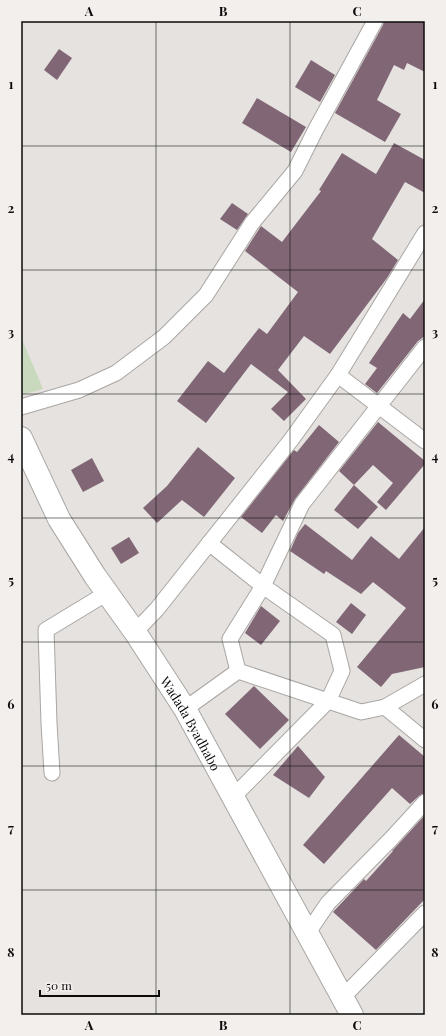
<svg xmlns="http://www.w3.org/2000/svg" width="446" height="1036" font-family="'Playfair Display',serif">
  <style>
    .green { fill: #c9d9be }
    .building { fill: #816776 }
    .lines { fill: none; stroke-linecap: round; stroke-linejoin: round }
    .minor-casing { stroke: #a9a6a3; stroke-width: 17 }
    .primary-casing { stroke: #a9a6a3; stroke-width: 24 }
    .minor { stroke: #fff; stroke-width: 15 }
    .primary { stroke: #fff; stroke-width: 22 }
    .grid { fill: none; stroke: #0c0b0a; stroke-width: 1; stroke-opacity: 0.55 }
    .labels { text-anchor: middle; dominant-baseline: central; stroke-width: 3; stroke-linejoin: round; paint-order: stroke }
    .street-label { font-size: 13px; fill: #0c0b0a; stroke: #f3efed }
    .neatline { fill: none; stroke: #0c0b0a; stroke-width: 1.5 }
    .grid-label { font-size: 13px; text-anchor: middle; font-weight: bold; fill: #0c0b0a }
  </style>
  <rect width="100%" height="100%" fill="#e5e2df"/>
  <polygon class="green" points="21,337 43,389 21,395"/>
  <g class="building">
    <polygon points="384,21 425,21 425,72 407,63 404,70 394,65 377,100 401,114 385,142 335,113 383,25"/>
    <polygon points="59,49 72,58 57,80 44,70"/>
    <polygon points="311,60 335,75 320,102 295,87"/>
    <polygon points="257,98 306,127 291,152 242,123"/>
    <polygon points="394,143 425,160 425,193 405,182 372,239 398,260 387,278 330,354 304,336 278,370 306,399 284,421 271,409 288,392 251,364 206,423 177,401 208,361 224,373 259,328 267,334 298,292 245,251 261,226 282,242 321,191 319,190 342,153 376,174"/>
    <polygon points="232,203 248,214 237,230 220,219"/>
    <polygon points="425,299 425,336 418,341 377,393 365,384 377,368 369,363 403,313 410,319"/>
    <polygon points="378,422 425,461 425,464 386,510 377,502 393,483 373,465 354,485 339,471"/>
    <polygon points="319,425 339,442 295,499 283,521 276,515 262,533 241,517 294,450 297,452"/>
    <polygon points="198,447 235,478 204,517 182,500 157,523 143,508 167,486"/>
    <polygon points="92,458 104,481 83,492 71,470"/>
    <polygon points="354,485 378,507 358,529 334,510"/>
    <polygon points="305,524 352,560 371,536 399,559 425,527 425,667 392,674 381,687 357,667 406,608 373,582 361,594 326,571 324,574 290,551 298,533"/>
    <polygon points="129,537 139,553 121,564 111,548"/>
    <polygon points="351,603 366,615 352,634 336,622"/>
    <polygon points="261,606 280,621 261,645 245,633"/>
    <polygon points="254,686 289,720 260,749 225,714"/>
    <polygon points="399,735 425,757 425,793 419,796 410,804 392,788 324,864 303,845"/>
    <polygon points="298,746 325,777 309,798 273,775"/>
    <polygon points="425,815 425,899 376,950 333,912 364,879 366,881 393,851 392,851"/>
  </g>
  <g class="lines">
    <g class="minor-casing">
      <g id="minor">
        <polyline points="338,375 425,441"/>
        <polyline points="21,407 79,390 116,373 164,337 206,295 252,223 295,171 316,129 375,21"/>
        <polyline points="209,543 263,586 333,635 342,671 328,701 233,797"/>
        <polyline points="135,632 157,609 291,440 338,375 425,233"/>
        <polyline points="238,671 230,639 263,586 302,504 425,347"/>
        <polyline points="385,707 425,740"/>
        <polyline points="185,709 238,671 361,712 385,707 425,684"/>
        <polyline points="52,773 49,723 46,630 107,593"/>
        <polyline points="307,934 328,903 391,839 425,802"/>
        <polyline points="342,998 425,913"/>
      </g>
    </g>
    <g class="primary-casing">
      <g id="primary">
        <path id="s1" d="M21,438L59,519L95,576L135,632L185,709L352,1015"/>
      </g>
    </g>
    <use href="#minor" class="minor"/>
    <use href="#primary" class="primary"/>
  </g>
  <path class="grid" d="M156,21V1015M290,21V1015M21,146H425M21,270H425M21,394H425M21,518H425M21,642H425M21,766H425M21,890H425"/>
  <g class="labels">
    <g class="street-label">
      <text stroke="none"><textPath href="#s1" startOffset="333">Wadada Byadhabo</textPath></text>
    </g>
  </g>
  <rect width="446" height="1036" fill="none" stroke="#f3efed" stroke-width="44"/>
  <path d="M40 990v6h119v-6" fill="none" stroke="#0c0b0a" stroke-width="2"/>
  <text x="46" y="990" font-size="12" fill="#0c0b0a" stroke="#f3efed" stroke-width="3" paint-order="stroke">50 m</text>
  <rect x="22" y="22" width="402" height="992" class="neatline"/>
  <g class="grid-label">
    <text x="89" y="16">A</text>
    <text x="223" y="16">B</text>
    <text x="357" y="16">C</text>
    <text x="11" y="89">1</text>
    <text x="435" y="89">1</text>
    <text x="11" y="213">2</text>
    <text x="435" y="213">2</text>
    <text x="11" y="337">3</text>
    <text x="435" y="337">3</text>
    <text x="11" y="461">4</text>
    <text x="435" y="461">4</text>
    <text x="11" y="585">5</text>
    <text x="435" y="585">5</text>
    <text x="11" y="709">6</text>
    <text x="435" y="709">6</text>
    <text x="11" y="833">7</text>
    <text x="435" y="833">7</text>
    <text x="11" y="957">8</text>
    <text x="435" y="957">8</text>
    <text x="89" y="1030">A</text>
    <text x="223" y="1030">B</text>
    <text x="357" y="1030">C</text>
  </g>
</svg>
